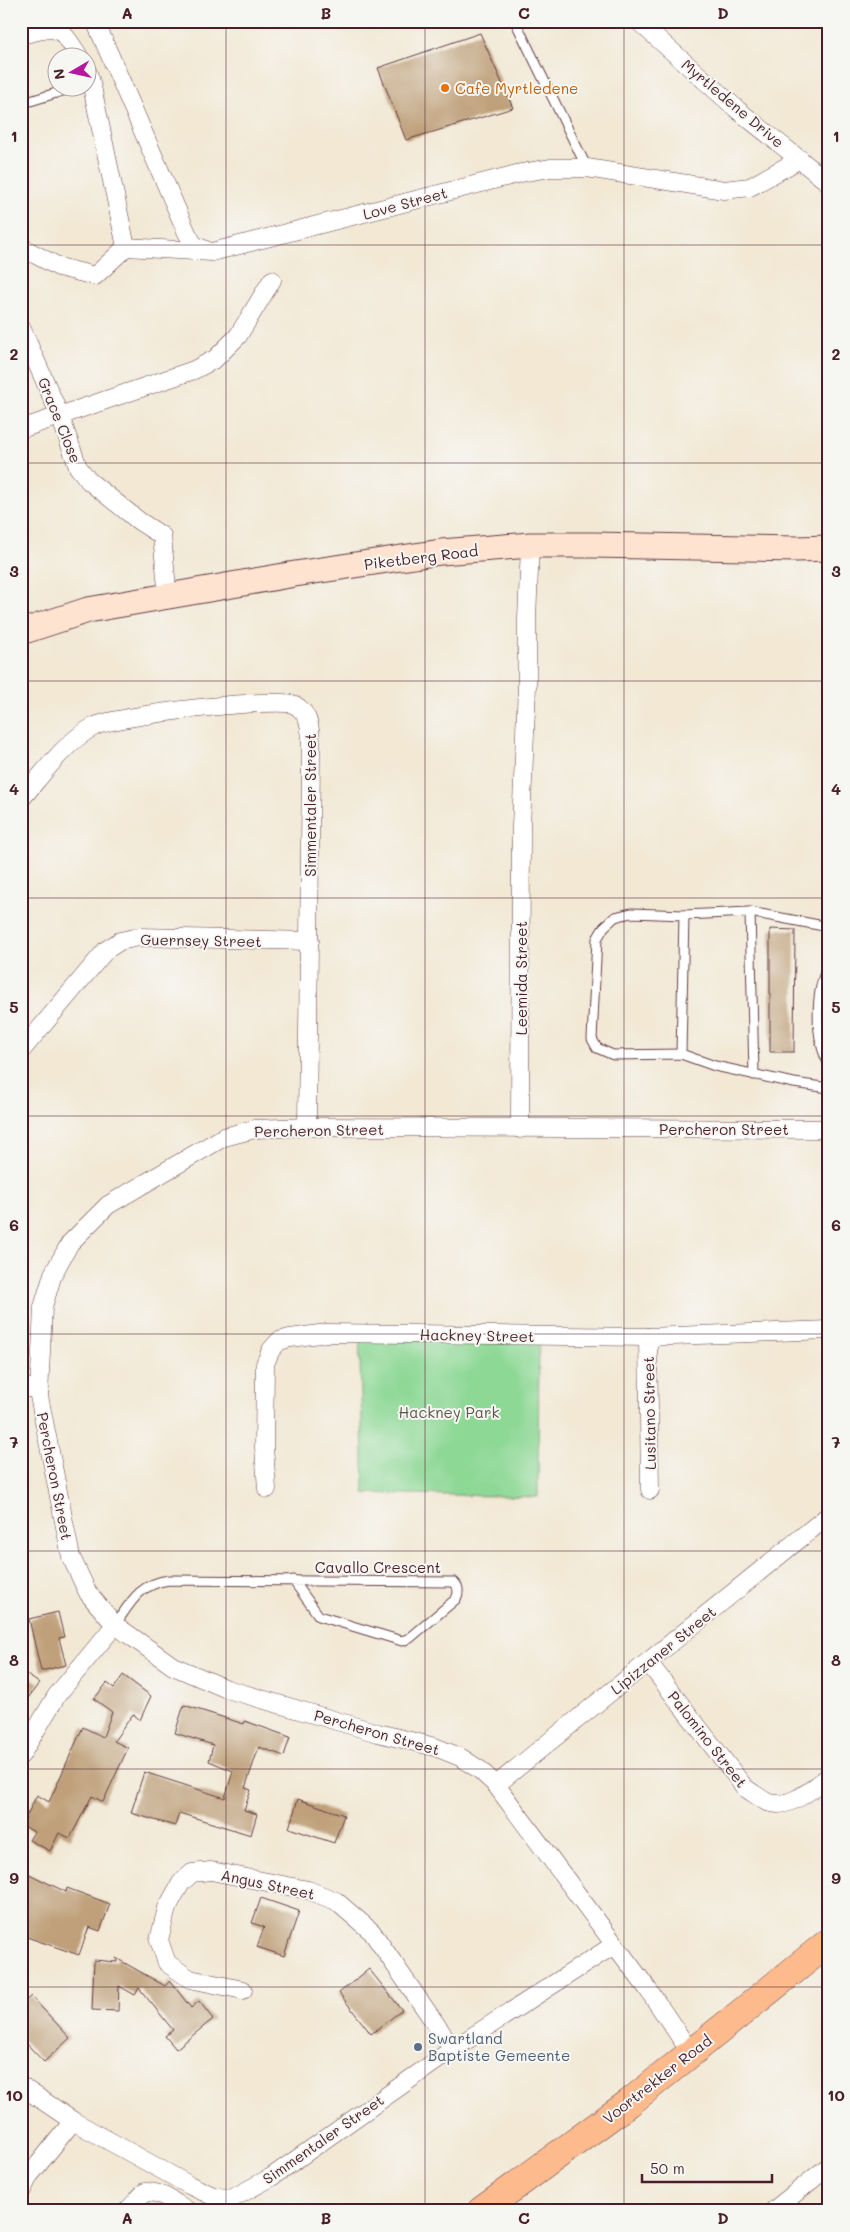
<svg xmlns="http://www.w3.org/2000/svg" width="850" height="2232" font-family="Mali,sans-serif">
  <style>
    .green { fill: #8dd895; stroke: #6c7c60 }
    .building { fill: #bfa07a }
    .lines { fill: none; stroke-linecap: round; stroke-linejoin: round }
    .lane-casing { stroke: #633d44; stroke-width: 11 }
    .street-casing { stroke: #633d44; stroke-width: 19 }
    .secondary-casing { stroke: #633d44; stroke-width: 27 }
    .primary-casing { stroke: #633d44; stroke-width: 29 }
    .lane { stroke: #fff; stroke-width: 9 }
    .street { stroke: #fff; stroke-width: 18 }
    .secondary { stroke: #fee3d1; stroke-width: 25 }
    .primary { stroke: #fcba8d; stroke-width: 28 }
    .grid { fill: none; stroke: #4a1f2b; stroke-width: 1; stroke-opacity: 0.55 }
    .food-dot { fill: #e8710a; stroke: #f6f6f2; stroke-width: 2 }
    .service-dot { fill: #5c6f8a; stroke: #f6f6f2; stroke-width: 2 }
    .labels { text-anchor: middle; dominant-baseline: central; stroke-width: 4; stroke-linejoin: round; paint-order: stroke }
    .food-label { font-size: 15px; fill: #c56008; stroke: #f6f6f2; text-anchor: start }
    .street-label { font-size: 15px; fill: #4a1f2b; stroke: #f6f6f2 }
    .park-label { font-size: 15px; fill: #5e564b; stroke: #f6f6f2 }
    .service-label { font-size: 15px; fill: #4e5e75; stroke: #f6f6f2; text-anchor: start }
    .neatline { fill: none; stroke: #4a1f2b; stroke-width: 2 }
    .grid-label { font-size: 16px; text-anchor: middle; font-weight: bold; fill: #4a1f2b }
  </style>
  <rect width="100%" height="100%" fill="#f6f6f2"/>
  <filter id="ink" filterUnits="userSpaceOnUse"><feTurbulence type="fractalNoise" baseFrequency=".02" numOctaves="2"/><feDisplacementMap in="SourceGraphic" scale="10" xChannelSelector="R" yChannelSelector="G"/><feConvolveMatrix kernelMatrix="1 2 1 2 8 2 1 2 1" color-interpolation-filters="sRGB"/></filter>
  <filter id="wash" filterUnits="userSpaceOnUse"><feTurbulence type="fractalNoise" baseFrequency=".0096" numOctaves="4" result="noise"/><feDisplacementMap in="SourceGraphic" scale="20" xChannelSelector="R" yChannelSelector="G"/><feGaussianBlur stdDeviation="1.12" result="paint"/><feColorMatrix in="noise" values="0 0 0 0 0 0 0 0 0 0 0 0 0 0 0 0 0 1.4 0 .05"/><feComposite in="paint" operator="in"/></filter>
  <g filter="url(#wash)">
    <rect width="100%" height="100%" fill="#f2e8d4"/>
    <polygon class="green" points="359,1327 539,1331 538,1497 364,1493"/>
    <g id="blocks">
      <g class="building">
        <polygon points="480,33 513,108 406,140 378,68"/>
        <polygon points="770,929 795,930 794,1052 770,1052"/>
        <polygon points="58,1612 64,1637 59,1638 66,1665 41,1671 29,1619"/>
        <polygon points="21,1671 39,1683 21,1708"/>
        <polygon points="123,1675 151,1696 140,1720 133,1714 114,1741 128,1748 103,1802 92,1796 70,1838 59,1833 50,1851 29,1840 34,1832 22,1825 37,1795 49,1802 83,1727 103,1737 112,1712 94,1699 107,1683 114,1688"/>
        <polygon points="184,1705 244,1724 245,1721 290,1737 284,1756 259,1747 245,1788 251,1790 244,1810 257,1814 251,1835 179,1813 175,1826 131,1813 144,1772 225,1798 233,1771 209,1761 213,1745 175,1733"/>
        <polygon points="298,1799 344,1815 334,1843 289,1828"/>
        <polygon points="21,1870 66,1892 67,1888 110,1904 100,1931 89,1927 79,1955 21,1935"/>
        <polygon points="261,1898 299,1911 284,1956 257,1947 264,1927 252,1923"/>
        <polygon points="116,1958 165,1986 170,1981 191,2008 199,2001 213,2019 176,2049 165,2036 173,2030 139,1988 135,1995 119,1986 118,2011 92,2010 94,1960 117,1962"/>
        <polygon points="369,1969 402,2010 371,2034 339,1993"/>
        <polygon points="31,1996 70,2038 44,2062 21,2038 21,2005"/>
      </g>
    </g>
  </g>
  <g filter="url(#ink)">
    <use href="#blocks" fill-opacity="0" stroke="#633d44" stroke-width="1"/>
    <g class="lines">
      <g class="lane-casing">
        <g id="lane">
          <polyline points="515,21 587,168"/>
          <polyline points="21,104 72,88"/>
          <polyline points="750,912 754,1075"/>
          <polyline points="829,927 750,912 684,915 631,913 615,917 604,927 597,939 592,1039 597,1048 613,1055 681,1054 715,1066 794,1083 829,1088"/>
          <path d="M829,964C815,990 814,1038 829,1064"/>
          <polyline points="681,1054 684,915"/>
          <path d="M115,1625C131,1602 139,1584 169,1580L454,1582C459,1587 459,1593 456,1599L410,1638L402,1641L319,1616L293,1580"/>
        </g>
      </g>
      <g class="street-casing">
        <g id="street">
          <polyline points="95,21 187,233 194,245 208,251"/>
          <polyline points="638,21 739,111 829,183"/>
          <path d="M21,35C59,26 59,24 80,58"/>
          <polyline points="88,73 91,82 126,247"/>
          <polyline points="21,247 59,267 95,276 126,247 212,252 521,173 550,168 587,168 724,190 750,187 800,159"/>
          <polyline points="21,327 60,416 78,467 89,481 139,521 162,536 168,598"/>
          <polyline points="21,429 194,370 215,359 238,336 272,280"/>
          <path d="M21,799C43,774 64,743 93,727C112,716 279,696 295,705C313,715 311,739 311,757L307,1127"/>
          <polyline points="21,1051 106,950 120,941 139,937 310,941"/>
          <polyline points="520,1129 521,827 527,686 527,619 530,545"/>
          <polyline points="648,1337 650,1490"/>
          <polyline points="21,1388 40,1388"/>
          <polyline points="267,1489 264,1447 265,1364 271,1350 279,1341 290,1338 327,1333 648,1337 829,1330"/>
          <path d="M648,1662L745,1788C752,1792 758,1797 765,1801C788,1812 812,1789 829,1776"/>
          <polyline points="21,1755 57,1695 115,1625"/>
          <polyline points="496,1785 829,1515"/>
          <polyline points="243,1990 190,1979 167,1963 159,1940 167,1908 181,1883 192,1873 211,1871 308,1890 336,1901 372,1932 453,2049"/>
          <polyline points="691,2053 647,1988 496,1785 480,1770 460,1757 435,1747 378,1733 227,1689 173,1666 115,1625 88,1593 71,1557 39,1396 43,1307 53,1274 70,1243 108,1205 224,1137 255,1129 307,1127 829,1129"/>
          <polyline points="21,2086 73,2121 189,2185 213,2196 231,2199 270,2178 453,2049 614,1945"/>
          <polyline points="21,2192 29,2176 73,2121"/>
          <path d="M127,2211L145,2192C161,2191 174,2202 188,2211"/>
          <polyline points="773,2211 829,2166"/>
        </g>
      </g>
      <g class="secondary-casing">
        <polyline id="secondary" points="21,632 88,610 295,574 441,552 530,545 593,545 796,549 829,548"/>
      </g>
      <g class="primary-casing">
        <polyline id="primary" points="481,2211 629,2103 829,1942"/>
      </g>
      <use href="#lane" class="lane"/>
      <use href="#street" class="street"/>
      <use href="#secondary" class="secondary"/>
      <use href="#primary" class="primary"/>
    </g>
  </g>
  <path class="grid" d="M226,21V2211M425,21V2211M624,21V2211M21,245H829M21,463H829M21,681H829M21,898H829M21,1116H829M21,1334H829M21,1551H829M21,1769H829M21,1987H829"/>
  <circle class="food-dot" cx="445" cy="88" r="5"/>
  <circle class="service-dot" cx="418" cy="2047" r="5"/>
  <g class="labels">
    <g class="food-label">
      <text x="455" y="88">Cafe Myrtledene</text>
    </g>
    <g class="street-label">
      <text transform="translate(733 103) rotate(40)">Myrtledene Drive</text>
      <text transform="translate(405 203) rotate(-15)">Love Street</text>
      <text transform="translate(60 420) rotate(68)">Grace Close</text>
      <text transform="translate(421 557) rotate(-7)">Piketberg Road</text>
      <text transform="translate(310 805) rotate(-90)">Simmentaler Street</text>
      <text transform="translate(201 940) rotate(1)">Guernsey Street</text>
      <text transform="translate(521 978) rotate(-90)">Leemida Street</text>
      <text x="724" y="1129">Percheron Street</text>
      <text transform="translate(319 1130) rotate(-1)">Percheron Street</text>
      <text transform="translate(477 1335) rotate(1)">Hackney Street</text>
      <text transform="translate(649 1413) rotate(-91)">Lusitano Street</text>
      <text transform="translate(55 1476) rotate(79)">Percheron Street</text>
      <text x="378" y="1567">Cavallo Crescent</text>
      <text transform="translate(663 1650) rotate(-39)">Lipizzaner Street</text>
      <text transform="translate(377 1732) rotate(16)">Percheron Street</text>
      <text transform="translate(708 1739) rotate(52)">Palomino Street</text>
      <text transform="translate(268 1884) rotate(12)">Angus Street</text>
      <text transform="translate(657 2079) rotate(-38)">Voortrekker Road</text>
      <text transform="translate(323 2139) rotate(-35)">Simmentaler Street</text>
    </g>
    <g class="park-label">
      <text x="449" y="1412">Hackney Park</text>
    </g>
    <g class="service-label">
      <text x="428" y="2038">Swartland<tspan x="428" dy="17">Baptiste Gemeente</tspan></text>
    </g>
  </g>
  <rect width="850" height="2232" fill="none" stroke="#f6f6f2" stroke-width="55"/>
  <g transform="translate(72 72) rotate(261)"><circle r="24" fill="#f6f6f2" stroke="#b1a0a2"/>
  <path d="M0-4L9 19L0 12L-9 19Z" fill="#b5179e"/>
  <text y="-8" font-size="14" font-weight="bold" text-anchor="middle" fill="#4a1f2b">N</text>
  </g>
  <path d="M642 2174v8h130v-8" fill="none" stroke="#4a1f2b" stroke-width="2.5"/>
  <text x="650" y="2174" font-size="15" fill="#4a1f2b" stroke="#f6f6f2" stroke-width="4" paint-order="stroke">50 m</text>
  <rect x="28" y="28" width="794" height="2176" class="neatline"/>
  <g class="grid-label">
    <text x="127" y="19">A</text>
    <text x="326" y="19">B</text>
    <text x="524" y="19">C</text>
    <text x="723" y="19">D</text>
    <text x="14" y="142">1</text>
    <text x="836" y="142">1</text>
    <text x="14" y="360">2</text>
    <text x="836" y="360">2</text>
    <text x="14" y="577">3</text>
    <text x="836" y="577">3</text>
    <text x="14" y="795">4</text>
    <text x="836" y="795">4</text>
    <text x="14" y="1013">5</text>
    <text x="836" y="1013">5</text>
    <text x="14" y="1231">6</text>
    <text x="836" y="1231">6</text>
    <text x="14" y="1448">7</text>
    <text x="836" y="1448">7</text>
    <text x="14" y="1666">8</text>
    <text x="836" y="1666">8</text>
    <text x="14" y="1884">9</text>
    <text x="836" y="1884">9</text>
    <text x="14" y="2101">10</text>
    <text x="836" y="2101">10</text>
    <text x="127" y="2224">A</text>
    <text x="326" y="2224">B</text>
    <text x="524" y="2224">C</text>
    <text x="723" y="2224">D</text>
  </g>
</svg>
